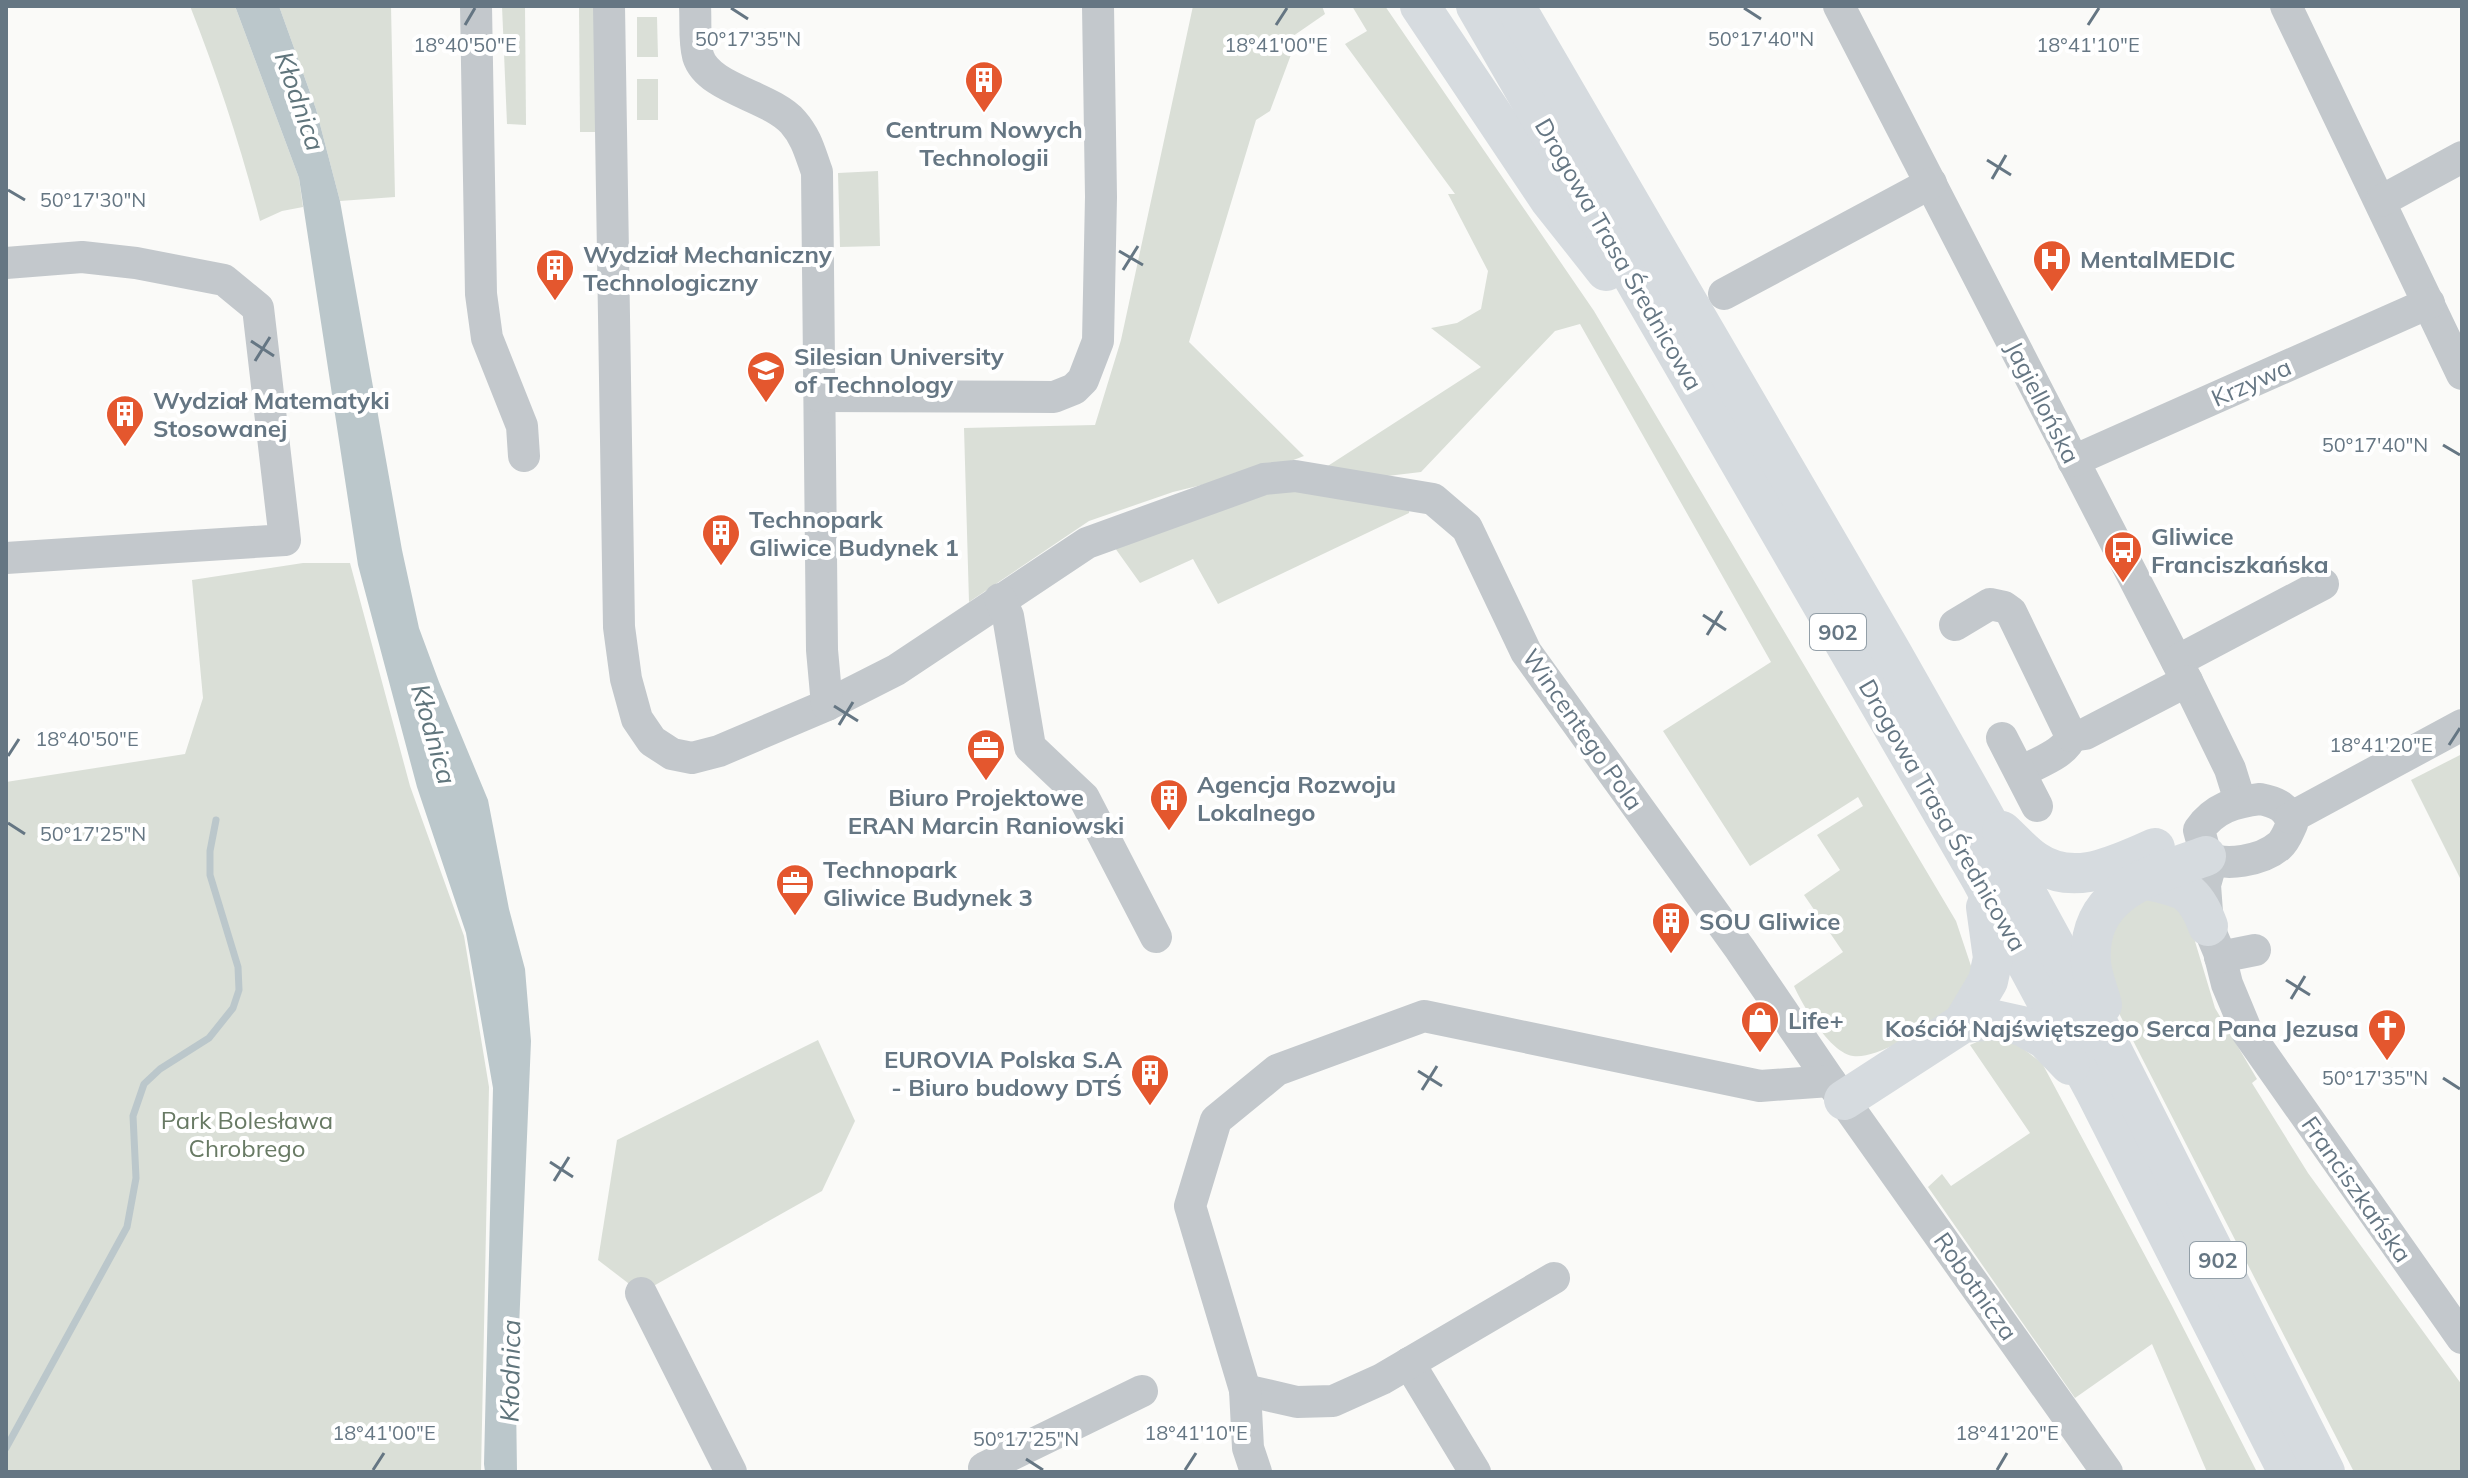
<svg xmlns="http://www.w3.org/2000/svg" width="2468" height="1478" font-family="Mulish,sans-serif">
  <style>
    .green { fill: #dadfd7 }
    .water { fill: #bbc7cb }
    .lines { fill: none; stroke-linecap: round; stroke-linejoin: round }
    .stream { stroke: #bbc7cb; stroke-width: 7 }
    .minor { stroke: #c3c8cc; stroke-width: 32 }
    .major { stroke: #d6dbdf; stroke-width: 40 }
    .ticks { fill: none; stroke: #657683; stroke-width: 3 }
    .labels { text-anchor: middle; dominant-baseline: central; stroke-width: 8; stroke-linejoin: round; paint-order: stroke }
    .shield { fill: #fff; stroke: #939fa8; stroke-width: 2 }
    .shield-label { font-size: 22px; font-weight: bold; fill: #657683 }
    .poi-label { font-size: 24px; font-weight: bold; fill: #657683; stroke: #fff; text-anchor: start }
    .street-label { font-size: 24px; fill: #657683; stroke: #fff }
    .park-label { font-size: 24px; fill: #687a64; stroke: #fff }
    .water-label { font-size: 26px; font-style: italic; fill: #60757c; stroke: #fff }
    .ticks-label { font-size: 20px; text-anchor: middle; fill: #657683; stroke: #fff; stroke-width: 8; stroke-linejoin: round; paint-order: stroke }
  </style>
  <rect width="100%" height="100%" fill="#fafaf8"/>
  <g class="green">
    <path d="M190,6H235L299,178L303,207L282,211L260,221C241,147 218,77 190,6Z"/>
    <polygon points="279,6 391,6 395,197 340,201 316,109"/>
    <polygon points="502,6 525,6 526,125 507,124"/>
    <polygon points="579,6 599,6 600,132 580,132"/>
    <polygon points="1193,6 1322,6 1325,14 1283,43 1292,52 1270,111 1256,120 1189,342 1304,456 1275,467 1173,492 1089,521 969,602 964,428 1095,425 1121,340"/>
    <path d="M1352,6H1385L1594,311L1956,921L1975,978C1970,986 1965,997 1957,1003C1936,1021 1880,1060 1853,1056C1830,1053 1803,1006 1794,986L1843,952L1804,895L1840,870L1817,835L1863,806L1858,797L1750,866L1663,731L1771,662L1580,324L1555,331L1421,472L1379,477L1320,471L1481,367L1431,328L1457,323L1481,309L1488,271L1448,194H1455L1345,44L1367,31Z"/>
    <polygon points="637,17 657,17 658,57 637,57"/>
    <rect x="637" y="79" width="21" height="41"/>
    <polygon points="878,171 880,246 840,247 838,173"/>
    <polygon points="1269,488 1410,504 1409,513 1218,604 1193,559 1140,583 1115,548"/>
    <polygon points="303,563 350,563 410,786 464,936 489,1087 481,1472 6,1472 6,782 185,754 203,698 192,580"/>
    <polygon points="2462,754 2462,882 2411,780"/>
    <polygon points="2143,890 2182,898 2215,1008 2257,1079 2252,1083 2308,1173 2462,1385 2462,1472 2354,1472 2102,980 2105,924"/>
    <polygon points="1988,1037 2017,1044 2042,1063 2171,1304 2257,1472 2207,1472 2152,1344 2075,1398 1928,1187 1942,1174 1951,1186 2030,1133 1970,1045"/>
    <polygon points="818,1040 855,1121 822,1191 641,1293 598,1260 617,1140"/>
  </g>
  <polygon class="water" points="235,6 279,6 316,109 340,201 402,550 419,628 439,682 488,800 509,909 525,969 531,1041 516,1400 517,1472 485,1472 484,1464 493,1088 466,933 417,787 358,565 299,178"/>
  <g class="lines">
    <polyline class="stream" points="6,1448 127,1227 136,1178 133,1116 144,1084 160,1069 209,1038 233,1008 239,990 238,967 210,875 210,851 216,820"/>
    <g class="minor">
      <polyline points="476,6 481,294 487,338 522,426 524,456"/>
      <polyline points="609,6 619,627 626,679 637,719 652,741 672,754 692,758 719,751 827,705 896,670 1087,543 1264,479 1295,476 1433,499 1467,528 1526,652 1740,949 1830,1081 2107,1472"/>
      <path d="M695,6C696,22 694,41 698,56C708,89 770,96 793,122C807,138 810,153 817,172L822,650L827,705"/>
      <polyline points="1839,6 2187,681 2230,769 2240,801"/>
      <polyline points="2286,6 2462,374"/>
      <polyline points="2381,201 2462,157"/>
      <polyline points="6,263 82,257 136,263 224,280 258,308 285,540 6,558"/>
      <polyline points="1724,294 1931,183"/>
      <polyline points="820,396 1054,397 1074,389 1083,380 1098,341 1101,197 1098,6"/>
      <polyline points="2073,461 2429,303"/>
      <polyline points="1000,599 1008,616 1030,747 1084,798 1156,937"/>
      <path d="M1955,625L1990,604L2004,607L2011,612L2071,736C2066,754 2036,763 2021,772"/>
      <polyline points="2177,661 2323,584"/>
      <polyline points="2071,736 2085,734 2187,681"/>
      <polyline points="2002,738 2037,806"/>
      <path d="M2260,799C2276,802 2288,807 2292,824C2288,832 2286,840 2279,846C2263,860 2224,868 2206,856L2199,830C2214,808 2235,802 2260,799Z"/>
      <polyline points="2290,818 2462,725"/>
      <polyline points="2212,860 2205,885 2208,926 2219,952 2227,984 2247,1032 2462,1338"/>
      <polyline points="2220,957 2255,950"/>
      <polyline points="641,1293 731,1472"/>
      <polyline points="1409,1363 1475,1472"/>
      <polyline points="1245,1390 1297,1402 1333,1401 1382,1379 1554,1278"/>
      <polyline points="986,1472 984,1468 1142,1391"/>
      <polyline points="1256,1472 1248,1448 1245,1390 1190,1206 1216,1120 1277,1070 1424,1016 1760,1086 1830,1081"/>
    </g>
    <g class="major">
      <polyline points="1420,6 1549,199 1606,271"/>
      <polyline points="1476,6 1981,879 2095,1091 2288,1472"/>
      <polyline points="1515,6 1892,653 1982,812 2111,1048 2325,1472"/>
      <path d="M2002,831C2013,841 2023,853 2035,861C2074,888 2117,864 2155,848"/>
      <path d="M2143,879C2181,888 2193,886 2208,926"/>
      <path d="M2102,1005C2099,992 2092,977 2091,963C2086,890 2151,876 2206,856"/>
      <polyline points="1963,1023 1988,981 1993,958 1986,907"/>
      <polyline points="1844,1100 1963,1023 1995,1020 2022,1026 2045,1039 2070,1065"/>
    </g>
  </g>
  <path class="ticks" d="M731,8L748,19M1744,8L1761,19M465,25L475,8M1276,25L1287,8M2088,25L2099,8M1987,160L2011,175M1992,179L2006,155M8,190L25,200M1119,251L1143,265M1123,270L1138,246M251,341L274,356M255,361L270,337M2443,445L2460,455M1703,615L1726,630M1707,635L1722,611M834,706L858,721M839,725L853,702M2449,745L2460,728M8,756L19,739M8,823L25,834M2286,980L2310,995M2291,999L2305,976M1418,1071L1442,1086M2443,1078L2460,1089M1422,1090L1437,1066M550,1162L573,1177M554,1181L569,1157M1026,1459L1043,1470M373,1470L384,1453M1185,1470L1196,1453M1997,1470L2007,1453"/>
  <defs>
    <g id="building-pin" transform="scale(2)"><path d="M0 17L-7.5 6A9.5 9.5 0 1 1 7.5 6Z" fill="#e4572e" stroke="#fff"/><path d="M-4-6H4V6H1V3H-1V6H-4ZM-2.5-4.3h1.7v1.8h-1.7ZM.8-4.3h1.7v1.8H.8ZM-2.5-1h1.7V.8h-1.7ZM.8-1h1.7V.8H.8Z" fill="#fff"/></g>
    <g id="hospital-pin" transform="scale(2)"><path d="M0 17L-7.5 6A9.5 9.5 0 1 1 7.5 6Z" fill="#e4572e" stroke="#fff"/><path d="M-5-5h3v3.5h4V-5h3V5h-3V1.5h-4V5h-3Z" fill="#fff"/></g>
    <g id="university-pin" transform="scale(2)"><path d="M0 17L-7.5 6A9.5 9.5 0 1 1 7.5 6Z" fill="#e4572e" stroke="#fff"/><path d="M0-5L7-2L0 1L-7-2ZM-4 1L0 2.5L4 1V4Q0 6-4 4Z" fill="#fff"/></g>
    <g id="bus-pin" transform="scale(2)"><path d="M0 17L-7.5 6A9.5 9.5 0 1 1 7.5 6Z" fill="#e4572e" stroke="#fff"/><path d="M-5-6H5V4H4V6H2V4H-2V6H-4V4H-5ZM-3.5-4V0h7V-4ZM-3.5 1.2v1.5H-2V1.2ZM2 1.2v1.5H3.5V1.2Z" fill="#fff"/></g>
    <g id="office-pin" transform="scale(2)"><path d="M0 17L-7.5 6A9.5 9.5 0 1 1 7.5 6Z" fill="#e4572e" stroke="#fff"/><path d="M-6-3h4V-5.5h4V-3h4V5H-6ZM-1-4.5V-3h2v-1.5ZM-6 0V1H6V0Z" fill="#fff"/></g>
    <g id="shop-pin" transform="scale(2)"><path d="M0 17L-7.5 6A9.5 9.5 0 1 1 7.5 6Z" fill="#e4572e" stroke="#fff"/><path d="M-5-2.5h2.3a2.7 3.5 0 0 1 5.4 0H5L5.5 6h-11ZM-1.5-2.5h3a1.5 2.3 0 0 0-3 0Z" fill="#fff"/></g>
    <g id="church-pin" transform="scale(2)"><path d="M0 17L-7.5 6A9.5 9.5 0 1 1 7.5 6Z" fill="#e4572e" stroke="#fff"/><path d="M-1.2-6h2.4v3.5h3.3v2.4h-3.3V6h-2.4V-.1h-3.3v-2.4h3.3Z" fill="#fff"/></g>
  </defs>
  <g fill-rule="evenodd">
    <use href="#building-pin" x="984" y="80"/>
    <use href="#hospital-pin" x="2052" y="259"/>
    <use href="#building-pin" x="555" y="268"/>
    <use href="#university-pin" x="766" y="370"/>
    <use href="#building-pin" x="125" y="414"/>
    <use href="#building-pin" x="721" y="533"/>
    <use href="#bus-pin" x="2123" y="550"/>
    <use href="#office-pin" x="986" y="748"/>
    <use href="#building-pin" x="1169" y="798"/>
    <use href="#office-pin" x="795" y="883"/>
    <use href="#building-pin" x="1671" y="921"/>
    <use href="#shop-pin" x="1760" y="1020"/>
    <use href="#church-pin" x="2387" y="1028"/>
    <use href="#building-pin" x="1150" y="1073"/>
  </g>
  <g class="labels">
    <g class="shield">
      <rect x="1810" y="614" width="56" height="36" rx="6"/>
      <rect x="2190" y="1242" width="56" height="36" rx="6"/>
    </g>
    <g class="shield-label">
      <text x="1838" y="632">902</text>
      <text x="2218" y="1260">902</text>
    </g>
    <g class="poi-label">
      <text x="984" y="129" text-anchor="middle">Centrum Nowych<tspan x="984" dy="28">Technologii</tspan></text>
      <text x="583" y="254">Wydział Mechaniczny<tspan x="583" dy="28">Technologiczny</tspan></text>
      <text x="2080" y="259">MentalMEDIC</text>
      <text x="794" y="356">Silesian University<tspan x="794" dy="28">of Technology</tspan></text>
      <text x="153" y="400">Wydział Matematyki<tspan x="153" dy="28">Stosowanej</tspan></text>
      <text x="749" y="519">Technopark<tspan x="749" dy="28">Gliwice Budynek 1</tspan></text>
      <text x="2151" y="536">Gliwice<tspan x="2151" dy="28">Franciszkańska</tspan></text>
      <text x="1197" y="784">Agencja Rozwoju<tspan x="1197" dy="28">Lokalnego</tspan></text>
      <text x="986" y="797" text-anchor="middle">Biuro Projektowe<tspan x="986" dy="28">ERAN Marcin Raniowski</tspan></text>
      <text x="823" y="869">Technopark<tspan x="823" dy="28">Gliwice Budynek 3</tspan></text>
      <text x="1699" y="921">SOU Gliwice</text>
      <text x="1788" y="1020">Life+</text>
      <text x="2359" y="1028" text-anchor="end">Kościół Najświętszego Serca Pana Jezusa</text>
      <text x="1122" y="1059" text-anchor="end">EUROVIA Polska S.A<tspan x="1122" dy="28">- Biuro budowy DTŚ</tspan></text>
    </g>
    <g class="street-label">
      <text transform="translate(1619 254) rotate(60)">Drogowa Trasa Średnicowa</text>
      <text transform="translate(2251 382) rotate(-24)">Krzywa</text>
      <text transform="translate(2043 402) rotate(63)">Jagiellońska</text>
      <text transform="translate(1583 729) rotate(55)">Wincentego Pola</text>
      <text transform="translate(1943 815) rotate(60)">Drogowa Trasa Średnicowa</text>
      <text transform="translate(2357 1189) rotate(55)">Franciszkańska</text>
      <text transform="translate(1976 1286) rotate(55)">Robotnicza</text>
    </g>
    <g class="park-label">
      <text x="247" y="1120">Park Bolesława<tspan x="247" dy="28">Chrobrego</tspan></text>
    </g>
    <g class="water-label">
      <text transform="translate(300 101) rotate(71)">Kłodnica</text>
      <text transform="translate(434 734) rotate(74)">Kłodnica</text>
      <text transform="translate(510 1371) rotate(-89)">Kłodnica</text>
    </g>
  </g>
  <g class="ticks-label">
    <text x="748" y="46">50°17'35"N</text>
    <text x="1761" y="46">50°17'40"N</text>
    <text x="465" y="52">18°40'50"E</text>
    <text x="1276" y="52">18°41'00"E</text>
    <text x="2088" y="52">18°41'10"E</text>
    <text x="93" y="207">50°17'30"N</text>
    <text x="2375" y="452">50°17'40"N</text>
    <text x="87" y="746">18°40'50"E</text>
    <text x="2381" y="752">18°41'20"E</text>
    <text x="93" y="841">50°17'25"N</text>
    <text x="2375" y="1085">50°17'35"N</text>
    <text x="384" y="1440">18°41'00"E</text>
    <text x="1196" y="1440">18°41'10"E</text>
    <text x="2007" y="1440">18°41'20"E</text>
    <text x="1026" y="1446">50°17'25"N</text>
  </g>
  <rect width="2468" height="1478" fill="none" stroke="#657683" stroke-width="16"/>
</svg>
